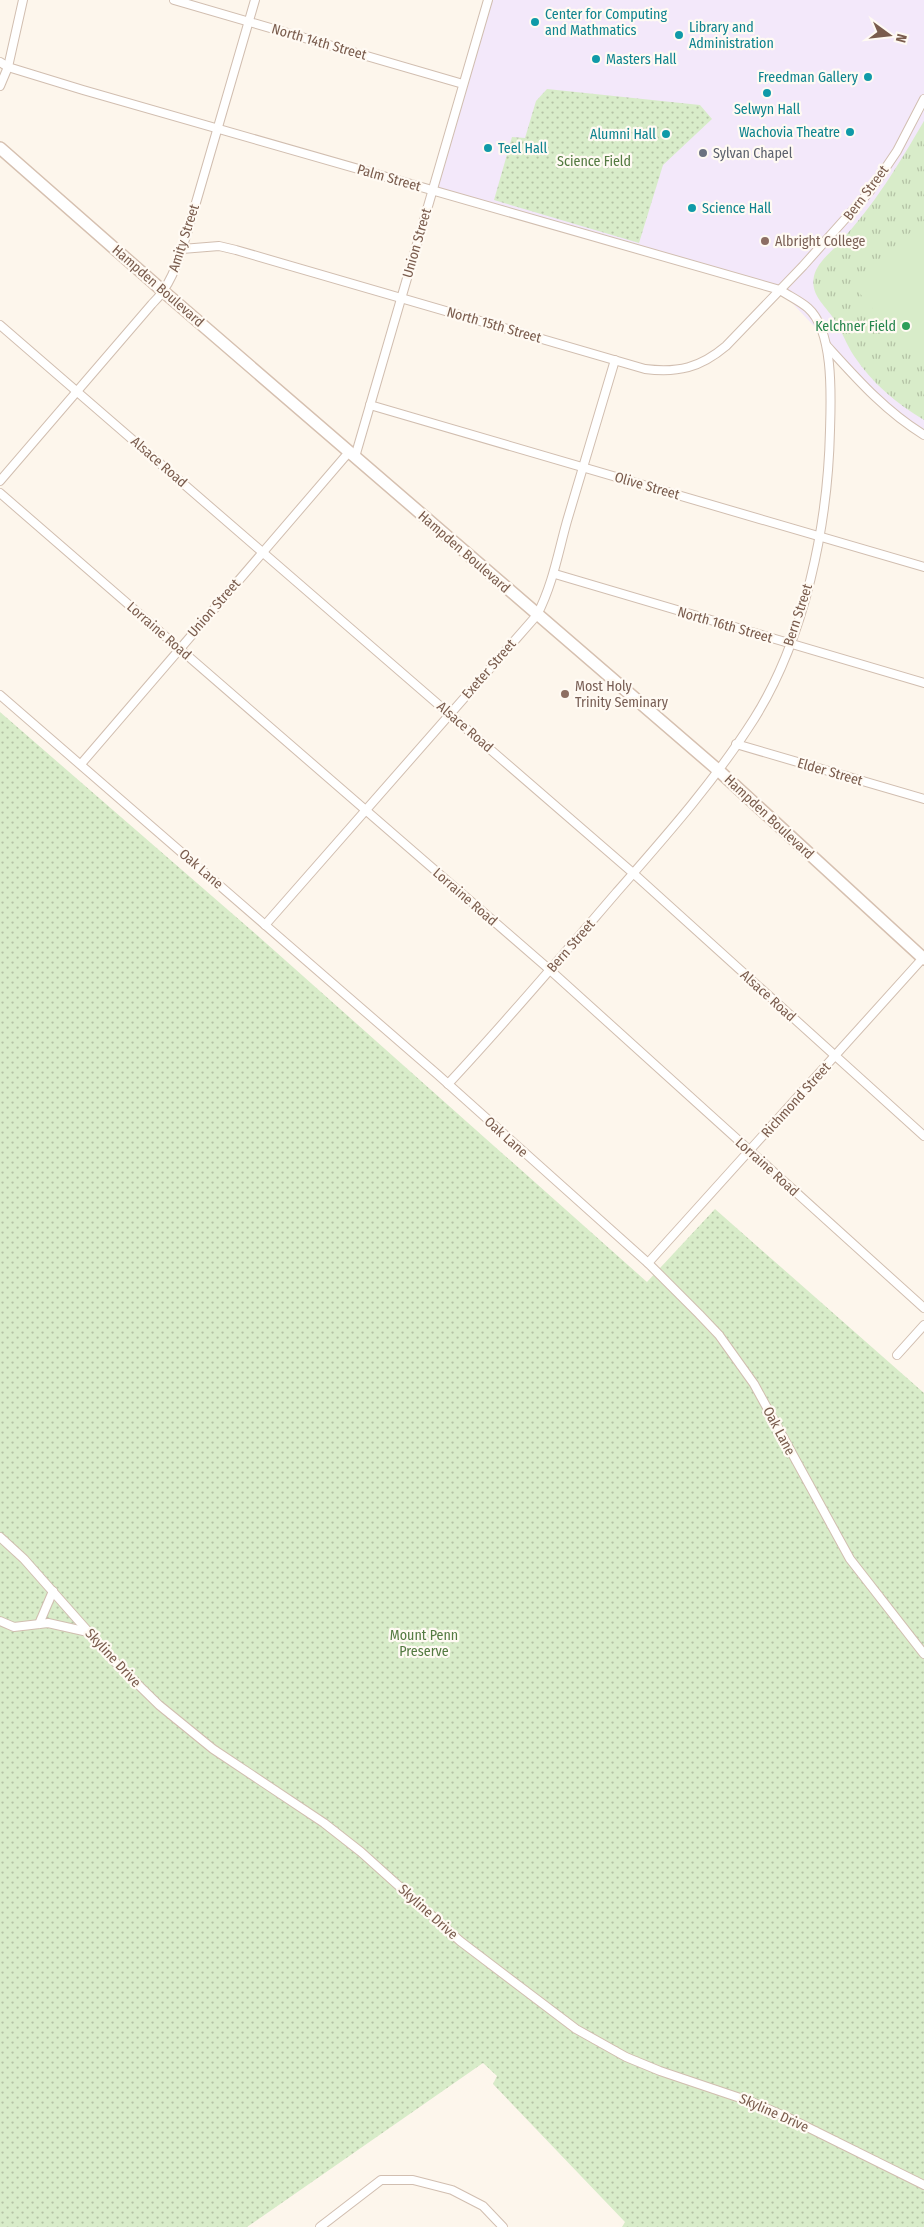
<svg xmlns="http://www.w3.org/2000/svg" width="924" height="2227" font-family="'Fira Sans Condensed',sans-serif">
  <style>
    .education { fill: #f3e8fa }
    .grass { fill: url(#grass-tufts) }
    .park { fill: url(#park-dots) }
    .garden { fill: #d8ecc9 }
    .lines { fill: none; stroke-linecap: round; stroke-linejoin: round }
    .minor-casing { stroke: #d1beb0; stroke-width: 10 }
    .secondary-casing { stroke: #d6c0b0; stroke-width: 14 }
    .minor { stroke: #fff; stroke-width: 8 }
    .secondary { stroke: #fff; stroke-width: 11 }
    .culture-dot { fill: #0f9aa8; stroke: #fffaf3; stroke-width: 2 }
    .worship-dot { fill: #6b7280; stroke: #fffaf3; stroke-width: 2 }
    .education-dot { fill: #8d6e63; stroke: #fffaf3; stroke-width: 2 }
    .leisure-dot { fill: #2e9e5b; stroke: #fffaf3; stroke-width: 2 }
    .labels { text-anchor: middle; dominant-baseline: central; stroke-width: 4.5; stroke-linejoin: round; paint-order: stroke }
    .culture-label { font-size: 14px; fill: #0d838f; stroke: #fffaf3; text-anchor: start }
    .street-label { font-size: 14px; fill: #7a5c4d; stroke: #fffaf3 }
    .worship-label { font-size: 14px; fill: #5b616d; stroke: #fffaf3; text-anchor: start }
    .park-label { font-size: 14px; fill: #537a41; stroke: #fffaf3 }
    .education-label { font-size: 14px; fill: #785e54; stroke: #fffaf3; text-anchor: start }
    .leisure-label { font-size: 14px; fill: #27864d; stroke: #fffaf3; text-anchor: end }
  </style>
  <defs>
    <pattern id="grass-tufts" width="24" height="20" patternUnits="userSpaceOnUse" patternTransform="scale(1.25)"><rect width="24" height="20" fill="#d8ecc9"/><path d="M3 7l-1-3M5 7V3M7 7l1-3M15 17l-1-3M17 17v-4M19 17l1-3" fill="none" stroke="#b4c2a5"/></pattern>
    <pattern id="park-dots" width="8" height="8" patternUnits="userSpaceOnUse" patternTransform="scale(1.25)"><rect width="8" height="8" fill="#d8ecc9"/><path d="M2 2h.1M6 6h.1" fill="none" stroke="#b4c2a5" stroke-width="1.8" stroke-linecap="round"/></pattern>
  </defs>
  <rect width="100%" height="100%" fill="#fdf6ec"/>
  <polygon class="education" points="488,0 924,0 924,430 903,421 780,290 432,191"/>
  <path class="grass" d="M924,121V420C896,403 872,383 854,356C846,344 842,331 834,319C825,305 810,295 814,276C817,263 830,253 839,243C876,203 897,167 924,121Z"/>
  <g class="park">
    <polygon points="547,89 700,105 712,119 663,165 639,243 494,200 512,137 525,138 536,101"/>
    <polygon points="0,712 258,936 647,1282 715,1209 924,1393 924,2227 622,2227 625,2222 493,2084 497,2076 483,2063 247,2227 0,2227"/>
  </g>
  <polygon class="garden" points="924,221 924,369 851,283"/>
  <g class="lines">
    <g class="minor-casing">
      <g id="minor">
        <polyline points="174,0 463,84"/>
        <path d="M0,62L8,67L83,90L780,290C789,296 800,301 808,308C834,331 831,397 830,430C828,525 805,638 754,719C714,782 665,837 616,893C561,957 506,1022 448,1084"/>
        <polyline points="0,86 8,67 23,0"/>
        <path d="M182,249L219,246L236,250L645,369C678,373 700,368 726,346L803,266L870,191L897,151L924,99"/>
        <polyline points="0,325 633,873 924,1136"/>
        <path d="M827,346C857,379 885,411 924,435"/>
        <polyline points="370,405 924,567"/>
        <polyline points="355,457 488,0"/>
        <path d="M0,481L152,304C173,284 179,257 188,230L255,0"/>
        <polyline points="0,493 550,970 924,1308"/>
        <polyline points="555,574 924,683"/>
        <polyline points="0,695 437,1074 648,1263 699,1314 719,1335 754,1384 850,1559 924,1654"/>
        <polyline points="736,744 924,799"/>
        <polyline points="81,764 349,452"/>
        <path d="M265,925L537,615C553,584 558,553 567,521C583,467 599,414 615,360"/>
        <polyline points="648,1263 923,958"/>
        <polyline points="897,1355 924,1325"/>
        <polyline points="0,1537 24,1559 116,1663 159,1705 213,1749 324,1823 361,1852 460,1941 576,2029 626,2057 660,2071 752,2102 789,2118 924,2185"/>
        <polyline points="0,1621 14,1627 48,1623 88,1632"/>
        <polyline points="39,1624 53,1591"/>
        <polyline points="320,2227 381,2180 413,2180 452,2190 483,2206 503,2227"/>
      </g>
    </g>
    <g class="secondary-casing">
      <polyline id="secondary" points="0,148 164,292 718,770 924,959"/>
    </g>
    <use href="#minor" class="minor"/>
    <use href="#secondary" class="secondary"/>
  </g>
  <g class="culture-dot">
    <circle cx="535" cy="22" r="5"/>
    <circle cx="679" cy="35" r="5"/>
    <circle cx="596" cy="59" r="5"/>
    <circle cx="868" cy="77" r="5"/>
    <circle cx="767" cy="93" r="5"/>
    <circle cx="850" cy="132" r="5"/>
    <circle cx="666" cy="134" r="5"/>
    <circle cx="488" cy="148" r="5"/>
    <circle cx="692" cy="208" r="5"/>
  </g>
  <circle class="worship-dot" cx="703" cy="153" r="5"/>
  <g class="education-dot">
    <circle cx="765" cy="241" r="5"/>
    <circle cx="565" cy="694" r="5"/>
  </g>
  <circle class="leisure-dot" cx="906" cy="326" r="5"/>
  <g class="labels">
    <g class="culture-label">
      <text x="545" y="14">Center for Computing<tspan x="545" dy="16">and Mathmatics</tspan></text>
      <text x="689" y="27">Library and<tspan x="689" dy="16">Administration</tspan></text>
      <text x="606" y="59">Masters Hall</text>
      <text x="858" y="77" text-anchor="end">Freedman Gallery</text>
      <text x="767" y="109" text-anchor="middle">Selwyn Hall</text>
      <text x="840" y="132" text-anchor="end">Wachovia Theatre</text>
      <text x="656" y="134" text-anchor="end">Alumni Hall</text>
      <text x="498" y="148">Teel Hall</text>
      <text x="702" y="208">Science Hall</text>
    </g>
    <g class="street-label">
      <text transform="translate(319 42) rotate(16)">North 14th Street</text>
      <text transform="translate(389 178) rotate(16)">Palm Street</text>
      <text transform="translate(866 193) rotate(-53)">Bern Street</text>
      <text transform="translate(184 238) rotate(-72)">Amity Street</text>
      <text transform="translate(417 243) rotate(-74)">Union Street</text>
      <text transform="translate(158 286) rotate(41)">Hampden Boulevard</text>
      <text transform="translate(494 325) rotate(16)">North 15th Street</text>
      <text transform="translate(159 462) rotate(41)">Alsace Road</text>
      <text transform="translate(647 486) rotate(16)">Olive Street</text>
      <text transform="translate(464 552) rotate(41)">Hampden Boulevard</text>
      <text transform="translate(214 608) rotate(-49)">Union Street</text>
      <text transform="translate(798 615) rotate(-72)">Bern Street</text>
      <text transform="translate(725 625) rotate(16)">North 16th Street</text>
      <text transform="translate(159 631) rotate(41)">Lorraine Road</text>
      <text transform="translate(489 669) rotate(-49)">Exeter Street</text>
      <text transform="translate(465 727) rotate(41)">Alsace Road</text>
      <text transform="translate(830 772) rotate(16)">Elder Street</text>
      <text transform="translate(769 817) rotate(43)">Hampden Boulevard</text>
      <text transform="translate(201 869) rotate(41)">Oak Lane</text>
      <text transform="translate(465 897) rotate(41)">Lorraine Road</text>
      <text transform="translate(571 946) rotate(-49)">Bern Street</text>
      <text transform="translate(768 996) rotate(42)">Alsace Road</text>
      <text transform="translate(796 1100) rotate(-48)">Richmond Street</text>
      <text transform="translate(506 1137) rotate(42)">Oak Lane</text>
      <text transform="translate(767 1167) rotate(42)">Lorraine Road</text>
      <text transform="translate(779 1431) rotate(62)">Oak Lane</text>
      <text transform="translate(113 1658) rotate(47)">Skyline Drive</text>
      <text transform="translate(428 1912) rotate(42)">Skyline Drive</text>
      <text transform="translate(774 2113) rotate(24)">Skyline Drive</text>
    </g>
    <g class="worship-label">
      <text x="713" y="153">Sylvan Chapel</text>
    </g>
    <g class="park-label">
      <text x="594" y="161">Science Field</text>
      <text x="424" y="1635">Mount Penn<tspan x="424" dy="16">Preserve</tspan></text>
    </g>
    <g class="education-label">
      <text x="775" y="241">Albright College</text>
      <text x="575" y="686">Most Holy<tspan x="575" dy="16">Trinity Seminary</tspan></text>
    </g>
    <g class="leisure-label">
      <text x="896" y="326">Kelchner Field</text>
    </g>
  </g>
  <g transform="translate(889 35) rotate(105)" stroke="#fffaf3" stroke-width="4" paint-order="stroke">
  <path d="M0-4L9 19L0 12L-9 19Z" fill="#7a5c4d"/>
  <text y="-8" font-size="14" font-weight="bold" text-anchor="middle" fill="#7a5c4d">N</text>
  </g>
</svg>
